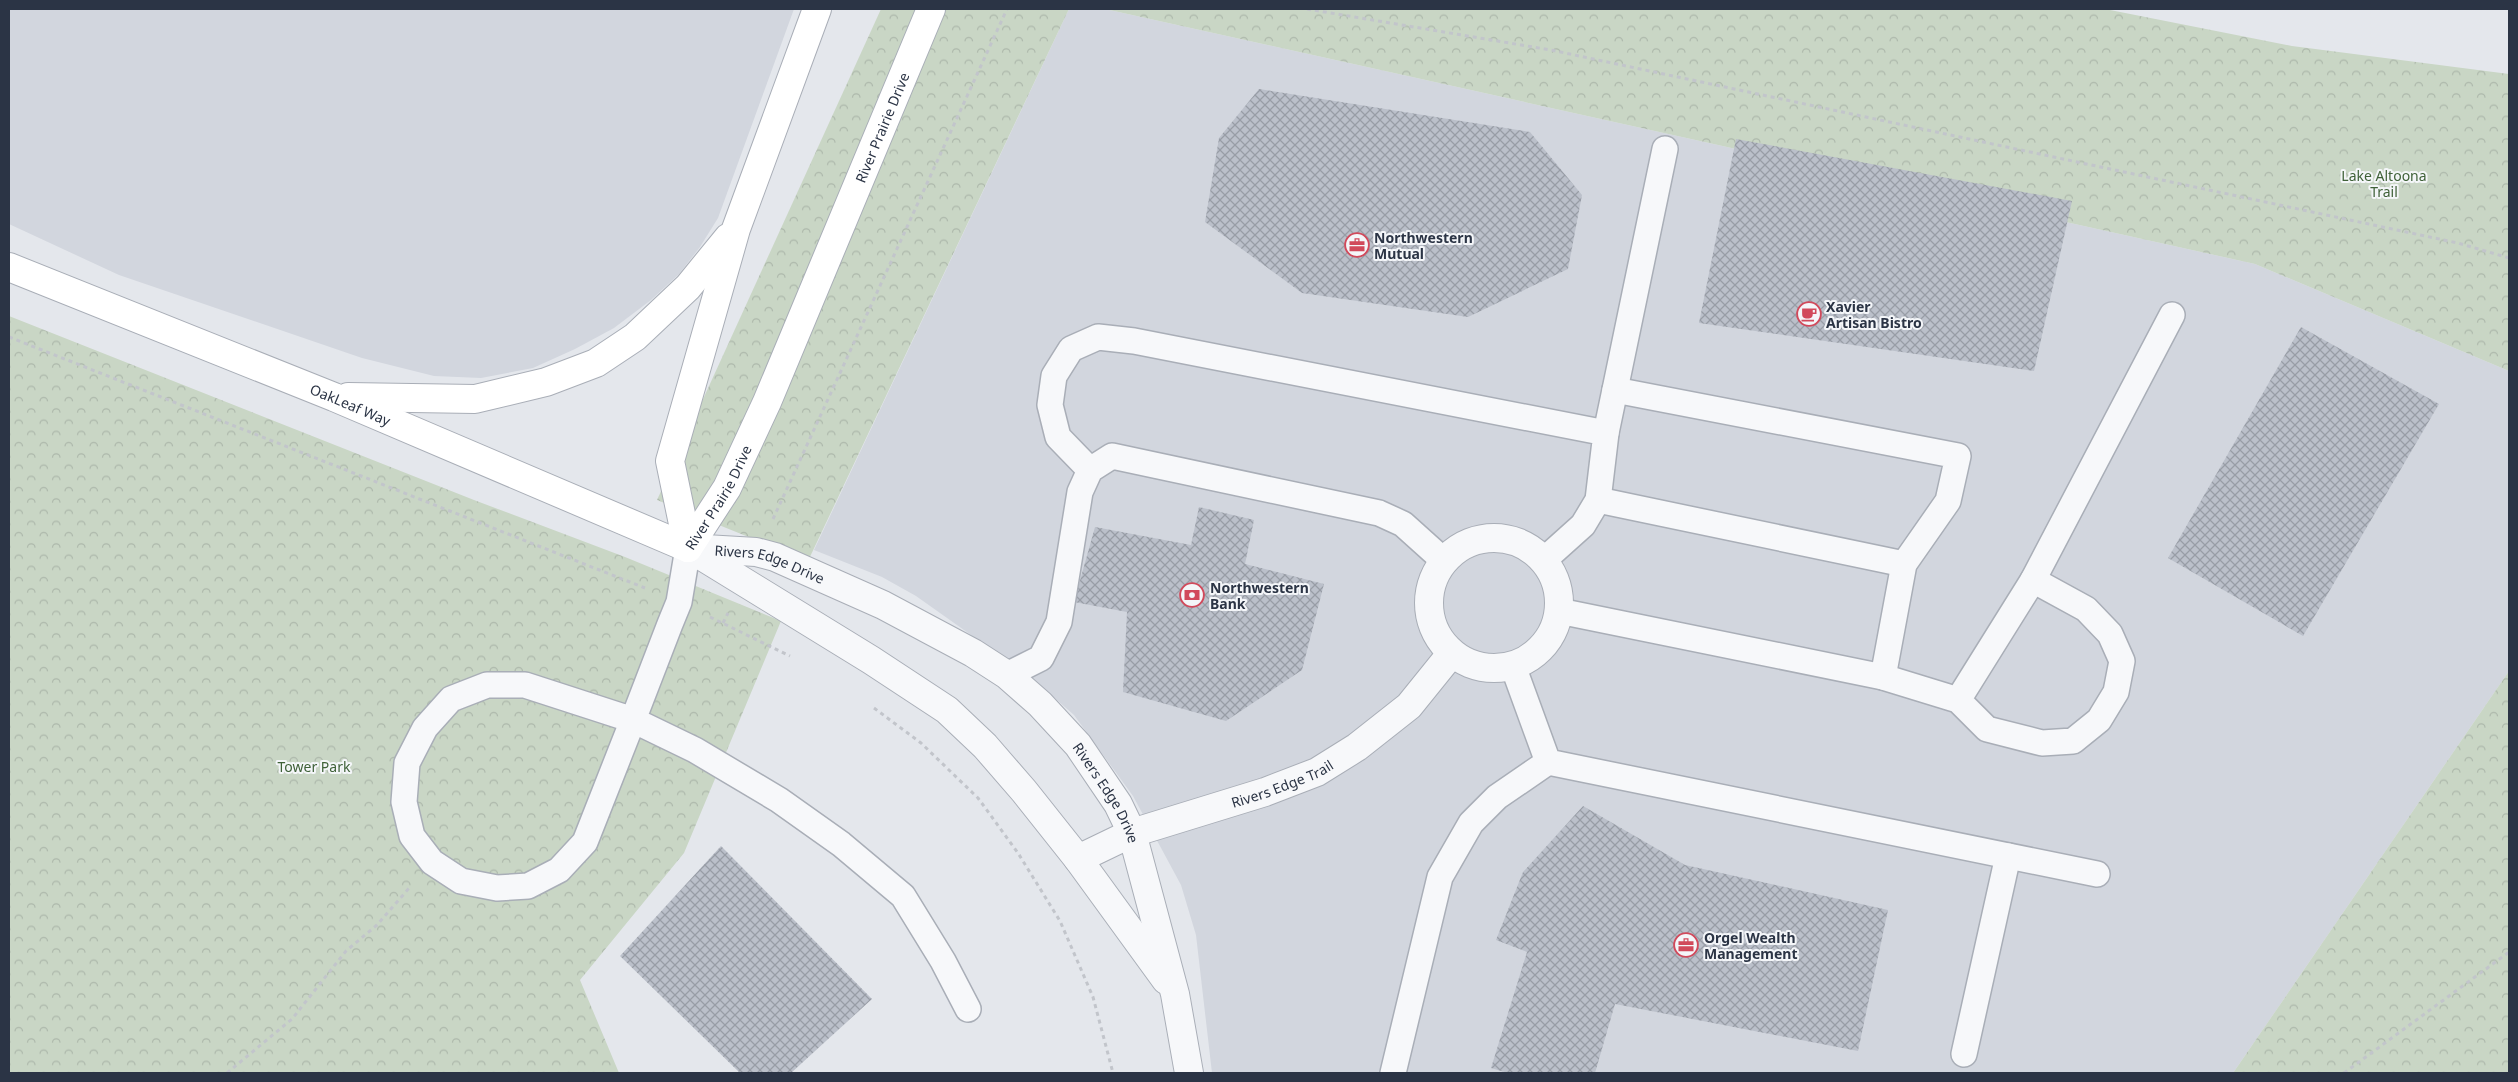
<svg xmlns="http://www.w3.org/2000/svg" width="2518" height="1082" font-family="'Noto Sans',sans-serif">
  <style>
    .built { fill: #d2d6de }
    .park { fill: url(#park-crowns) }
    .building { fill: url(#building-cross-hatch) }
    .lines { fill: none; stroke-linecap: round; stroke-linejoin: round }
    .lane-casing { stroke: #a9aeb7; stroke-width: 28 }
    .street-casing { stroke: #a9aeb7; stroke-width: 30 }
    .secondary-casing { stroke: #a9aeb7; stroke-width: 30 }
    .path { stroke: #c2c5cb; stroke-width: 3; stroke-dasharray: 4 4; stroke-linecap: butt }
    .lane { stroke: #f7f8fa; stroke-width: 25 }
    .street { stroke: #f7f8fa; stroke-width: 28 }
    .secondary { stroke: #fff; stroke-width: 28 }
    .labels { text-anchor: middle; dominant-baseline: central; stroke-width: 4; stroke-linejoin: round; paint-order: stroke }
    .street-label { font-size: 14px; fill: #2b3445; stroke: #f4f6f9 }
    .park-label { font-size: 14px; fill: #3f6138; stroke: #f4f6f9 }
    .poi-label { font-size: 14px; font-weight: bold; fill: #2b3445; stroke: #f4f6f9; text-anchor: start }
  </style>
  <defs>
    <pattern id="park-crowns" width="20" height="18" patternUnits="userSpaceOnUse" patternTransform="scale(1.25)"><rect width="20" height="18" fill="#c9d6c5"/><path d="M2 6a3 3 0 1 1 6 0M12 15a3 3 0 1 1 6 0" fill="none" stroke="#adb8ab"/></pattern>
    <pattern id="building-cross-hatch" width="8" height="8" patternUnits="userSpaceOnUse" patternTransform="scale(1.25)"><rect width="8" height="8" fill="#bbc0ca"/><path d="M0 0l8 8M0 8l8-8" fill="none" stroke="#989da6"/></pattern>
  </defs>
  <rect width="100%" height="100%" fill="#e4e7ec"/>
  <g class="built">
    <polygon points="9,9 794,9 718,218 700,247 679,274 651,300 614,328 575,349 533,368 481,378 434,376 362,358 119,275 9,224"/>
    <polygon points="1069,9 1105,9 2255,264 2509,371 2509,671 2233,1073 1212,1073 1196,935 1181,885 1133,796 1074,715 1033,679 916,596 882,577 814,550"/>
  </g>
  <g class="park">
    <polygon points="881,9 1069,9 808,561 657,500"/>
    <polygon points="1105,9 2105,9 2292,46 2509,74 2509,371 2255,264"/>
    <polygon points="9,316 474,500 625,557 781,621 684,853 580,980 619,1073 9,1073"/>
    <polygon points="2509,671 2509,1073 2233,1073"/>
  </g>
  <g class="building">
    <polygon points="1259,89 1530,132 1582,195 1568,269 1468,317 1302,293 1205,222 1219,138"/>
    <polygon points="1736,139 2072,201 2034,371 1699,323"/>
    <polygon points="2301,327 2439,404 2303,636 2168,558"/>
    <polygon points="1199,507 1254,520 1245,564 1324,584 1302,670 1226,721 1123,692 1127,612 1074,602 1095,527 1191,545"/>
    <polygon points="1583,806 1685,865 1888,910 1858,1051 1615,1004 1595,1073 1508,1073 1491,1068 1527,952 1496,940 1523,872"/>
    <polygon points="721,846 872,999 791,1073 740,1073 620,956"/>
  </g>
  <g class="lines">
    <g class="lane-casing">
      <g id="lane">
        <polyline points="1615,390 1958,456 1948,501 1904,564 1883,677"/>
        <polyline points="1606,433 1665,149"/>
        <polyline points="1090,470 1058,437 1050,405 1054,376 1071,349 1098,337 1134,341 1606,433 1598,500 1583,525 1544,560"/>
        <polyline points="1598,500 1904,564"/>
        <polyline points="688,548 679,602 670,624 633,720 585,842 559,870 528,886 497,888 461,881 432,862 412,836 404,802 407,763 425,728 451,699 487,685 525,685 633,720 695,750 779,800 841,844 903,896 943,961 968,1009"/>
        <polyline points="2033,580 2172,315"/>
        <polyline points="1559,611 1883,677 1958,700 1987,729 2042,743 2073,741 2099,720 2116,692 2122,661 2110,634 2086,609 2033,580 1958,700"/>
        <polyline points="1513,666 1548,762 2097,874"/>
        <polyline points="1007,675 1041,658 1059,622 1080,492 1090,470 1112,456 1379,513 1403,524 1443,560"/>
        <polyline points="1964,1054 2008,856"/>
        <polyline points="1393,1073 1440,877 1471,823 1497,797 1548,762"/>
      </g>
    </g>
    <g class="street-casing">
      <g id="street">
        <circle cx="1494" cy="603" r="65"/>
        <path id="s1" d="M688,548L756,552L775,557L883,605L973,653L1007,675L1040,704L1078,745L1118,804L1132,833L1175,994L1189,1073"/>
        <polyline points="692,550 871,660 947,710 985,746 1024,791 1078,859 1166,980"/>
        <path id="s2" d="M1078,859L1132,833L1265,792L1317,772L1357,747L1409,706L1451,654"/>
      </g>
    </g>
    <g class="secondary-casing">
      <g id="secondary">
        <path id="s3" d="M9,267L334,397L688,548"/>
        <polyline points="348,397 475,399 546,382 596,363 635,337 688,287 728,238"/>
        <path id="s4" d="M688,548L727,488L767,402L931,9"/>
        <polyline points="688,548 670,461 736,229 817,9"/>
      </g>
    </g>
    <g class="path">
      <polyline points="1307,9 1551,50 2458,243 2509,258"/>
      <polyline points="9,337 645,588"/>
      <polyline points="773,519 1007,9"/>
      <polyline points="710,617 790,656"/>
      <polyline points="723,623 728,613"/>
      <polyline points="874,708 921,743 978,798 1018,853 1060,921 1093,997 1113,1073"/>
      <polyline points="227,1073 292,1019 346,951 377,925 410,887"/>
      <polyline points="2344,1073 2509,952"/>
    </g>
    <use href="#lane" class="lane"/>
    <use href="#street" class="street"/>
    <use href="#secondary" class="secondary"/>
  </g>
  <defs>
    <g id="office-ring" transform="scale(1.25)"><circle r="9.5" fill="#f4f6f9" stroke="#d1495b" stroke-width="1.5"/><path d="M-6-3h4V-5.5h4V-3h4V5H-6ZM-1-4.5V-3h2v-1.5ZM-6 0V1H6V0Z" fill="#d1495b"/></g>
    <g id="cafe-ring" transform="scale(1.25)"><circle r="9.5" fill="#f4f6f9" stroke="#d1495b" stroke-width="1.5"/><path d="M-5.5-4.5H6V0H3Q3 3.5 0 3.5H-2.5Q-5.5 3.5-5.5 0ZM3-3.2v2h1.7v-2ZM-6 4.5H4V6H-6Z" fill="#d1495b"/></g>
    <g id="bank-ring" transform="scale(1.25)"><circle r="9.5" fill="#f4f6f9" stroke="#d1495b" stroke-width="1.5"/><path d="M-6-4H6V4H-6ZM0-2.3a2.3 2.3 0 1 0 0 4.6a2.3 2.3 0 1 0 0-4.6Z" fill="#d1495b"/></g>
  </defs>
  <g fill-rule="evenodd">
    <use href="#office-ring" x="1357" y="245"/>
    <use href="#cafe-ring" x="1809" y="314"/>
    <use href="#bank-ring" x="1192" y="595"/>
    <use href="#office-ring" x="1686" y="945"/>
  </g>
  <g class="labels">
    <g class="street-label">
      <text stroke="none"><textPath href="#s4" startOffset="464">River Prairie Drive</textPath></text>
      <text stroke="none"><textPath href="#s3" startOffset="368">OakLeaf Way</textPath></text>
      <text stroke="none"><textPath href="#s4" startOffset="59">River Prairie Drive</textPath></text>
      <text stroke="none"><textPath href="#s1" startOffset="84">Rivers Edge Drive</textPath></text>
      <text stroke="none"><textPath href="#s2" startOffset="218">Rivers Edge Trail</textPath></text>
      <text stroke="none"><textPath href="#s1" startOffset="504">Rivers Edge Drive</textPath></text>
    </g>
    <g class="park-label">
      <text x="2384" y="175">Lake Altoona<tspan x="2384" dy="16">Trail</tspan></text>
      <text x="314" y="766">Tower Park</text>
    </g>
    <g class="poi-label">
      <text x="1374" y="237">Northwestern<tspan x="1374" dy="16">Mutual</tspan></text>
      <text x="1826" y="306">Xavier<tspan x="1826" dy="16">Artisan Bistro</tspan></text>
      <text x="1210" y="587">Northwestern<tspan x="1210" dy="16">Bank</tspan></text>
      <text x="1704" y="937">Orgel Wealth<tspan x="1704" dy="16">Management</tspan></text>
    </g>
  </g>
  <rect width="2518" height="1082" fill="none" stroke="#2b3445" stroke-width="20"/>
</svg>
